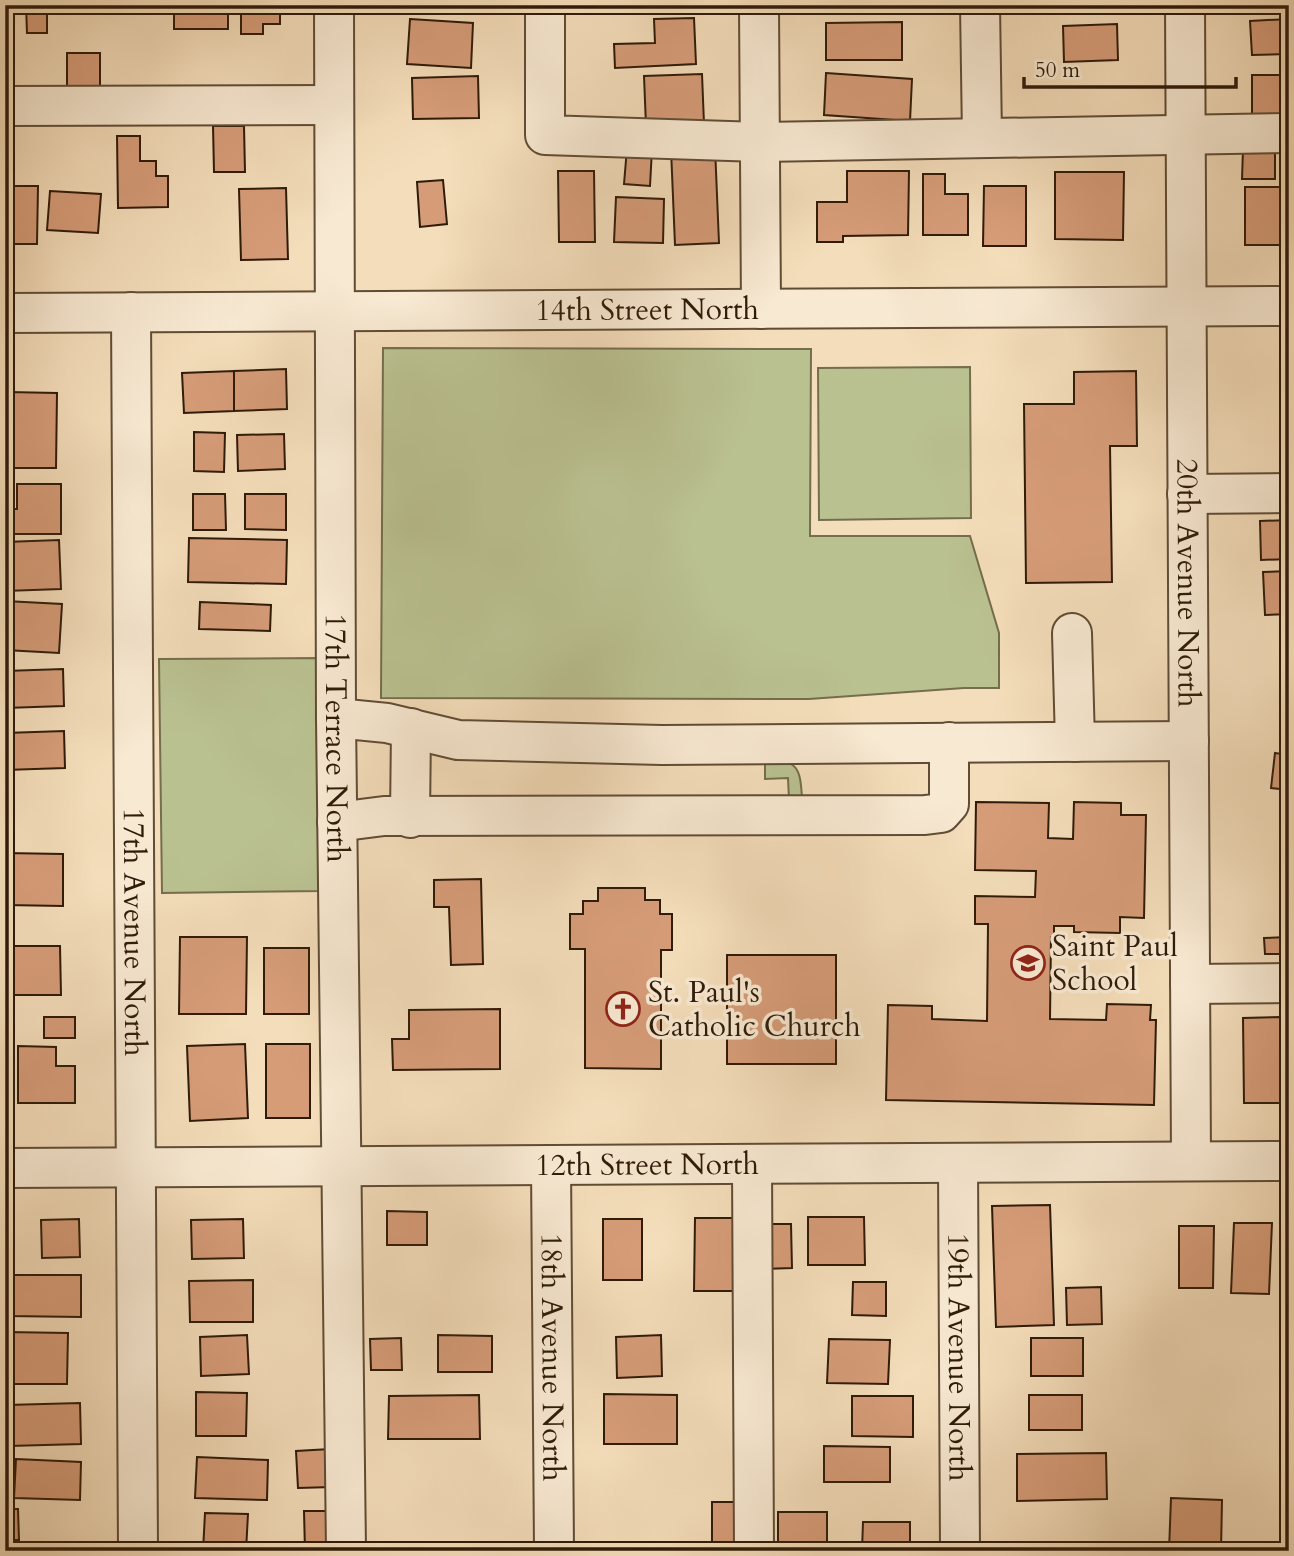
<svg xmlns="http://www.w3.org/2000/svg" width="1294" height="1556" font-family="Cardo,serif">
  <style>
    .green { fill: #bac191; stroke: #746e4d; stroke-width: 2 }
    .building { fill: #d69c78; stroke: #2f1b09; stroke-width: 2 }
    .lines { fill: none; stroke-linecap: round; stroke-linejoin: round }
    .minor-casing { stroke: #604c35; stroke-width: 42 }
    .minor { stroke: #f8e9d2; stroke-width: 38 }
    .labels { text-anchor: middle; dominant-baseline: central; stroke-width: 7; stroke-linejoin: round; paint-order: stroke }
    .street-label { font-size: 30px; fill: #2f1b09; stroke: #f8e9d2 }
    .poi-label { font-size: 30px; fill: #2f1b09; stroke: #f8e9d2; text-anchor: start }
  </style>
  <rect width="100%" height="100%" fill="#f4ddba"/>
  <filter id="stains"><feTurbulence type="fractalNoise" baseFrequency=".00286" numOctaves="4"/><feColorMatrix values="0 0 0 0 .2 0 0 0 0 .09 0 0 0 0 .02 0 0 0 .5 -.17"/></filter>
  <radialGradient id="worn" r=".72"><stop offset=".6" stop-color="#630" stop-opacity="0"/><stop offset="1" stop-color="#630" stop-opacity=".3"/></radialGradient>
  <g class="green">
    <polygon points="383,348 811,349 810,536 970,536 999,633 999,688 964,688 809,699 381,698"/>
    <polygon points="970,367 971,518 819,520 818,368"/>
    <polygon points="319,658 322,891 162,893 159,659"/>
    <path d="M765,757C798,762 800,766 802,798L789,800L788,778L765,779Z"/>
  </g>
  <g class="building">
    <polygon points="26,5 66,5 67,10 47,11 47,33 27,33"/>
    <rect x="174" y="5" width="54" height="24"/>
    <polygon points="241,5 280,5 280,24 263,24 263,34 241,34"/>
    <polygon points="694,18 696,64 615,68 614,44 655,43 654,19"/>
    <polygon points="410,19 473,23 471,68 407,64"/>
    <polygon points="1289,19 1289,54 1252,55 1250,21"/>
    <polygon points="902,22 902,60 826,60 826,23"/>
    <polygon points="1117,24 1118,60 1064,62 1063,26"/>
    <polygon points="67,53 100,53 100,87 67,86"/>
    <polygon points="826,73 912,79 910,121 824,115"/>
    <polygon points="702,74 704,124 646,126 644,76"/>
    <rect x="1252" y="75" width="37" height="46"/>
    <polygon points="478,76 479,118 413,119 412,78"/>
    <polygon points="213,126 244,126 245,172 214,172"/>
    <polygon points="117,136 140,136 140,161 156,161 156,176 168,176 168,207 118,208"/>
    <polygon points="715,147 719,243 675,245 671,149"/>
    <polygon points="627,148 652,149 650,186 624,184"/>
    <polygon points="1243,150 1275,150 1275,179 1242,179"/>
    <polygon points="558,171 594,171 595,242 559,242"/>
    <polygon points="847,171 909,171 908,235 843,236 843,242 817,242 817,202 847,202"/>
    <polygon points="1055,172 1124,172 1123,240 1055,239"/>
    <polygon points="923,174 945,174 945,194 968,194 968,235 923,235"/>
    <polygon points="443,180 447,224 420,227 417,182"/>
    <polygon points="5,186 38,186 37,244 5,244"/>
    <polygon points="984,186 1026,186 1026,246 983,246"/>
    <polygon points="1245,187 1284,187 1283,245 1245,245"/>
    <polygon points="286,188 288,259 241,260 239,189"/>
    <polygon points="50,191 101,194 98,233 47,230"/>
    <polygon points="616,197 664,199 663,243 614,242"/>
    <polygon points="286,369 287,409 234,411 234,371"/>
    <polygon points="234,371 234,411 184,413 182,373"/>
    <polygon points="1136,371 1137,446 1110,446 1112,582 1026,583 1024,404 1074,404 1074,372"/>
    <polygon points="7,392 57,393 56,468 6,468"/>
    <polygon points="194,432 225,433 224,472 194,471"/>
    <polygon points="284,434 285,469 238,471 237,435"/>
    <polygon points="17,484 61,484 61,534 5,534 5,509 17,509"/>
    <polygon points="193,494 225,494 226,530 193,530"/>
    <polygon points="245,494 286,494 286,530 245,529"/>
    <polygon points="1289,520 1289,559 1261,560 1260,521"/>
    <polygon points="189,538 287,540 286,584 188,582"/>
    <polygon points="59,540 61,589 5,591 5,542"/>
    <polygon points="1289,571 1289,614 1265,615 1263,572"/>
    <polygon points="5,601 62,604 59,653 5,650"/>
    <polygon points="200,602 271,605 270,631 199,629"/>
    <polygon points="63,669 64,706 5,708 5,671"/>
    <polygon points="64,731 65,768 5,770 5,733"/>
    <polygon points="1275,753 1289,755 1289,790 1271,788"/>
    <polygon points="976,802 1049,803 1048,838 1073,839 1074,802 1121,803 1121,815 1146,815 1144,918 1120,917 1120,933 1074,932 1074,926 1054,926 1054,937 1051,937 1050,1019 1106,1020 1107,1004 1151,1005 1150,1020 1156,1020 1154,1105 886,1100 888,1005 932,1006 932,1019 987,1021 988,924 975,924 975,896 1035,897 1036,871 975,870"/>
    <polygon points="5,853 63,854 63,906 5,905"/>
    <polygon points="481,879 483,964 451,965 449,907 434,907 434,880"/>
    <polygon points="598,888 645,888 645,900 660,900 660,914 672,914 672,950 661,950 661,1069 585,1068 585,949 570,949 570,914 583,914 583,901 598,901"/>
    <polygon points="1288,920 1289,920 1289,954 1265,954 1264,938 1289,937"/>
    <polygon points="180,937 247,937 246,1014 179,1014"/>
    <polygon points="11,946 60,946 61,995 5,995 5,975 12,975"/>
    <rect x="264" y="948" width="45" height="66"/>
    <rect x="727" y="955" width="109" height="109"/>
    <polygon points="500,1009 500,1069 393,1070 392,1039 409,1039 409,1010"/>
    <rect x="44" y="1017" width="31" height="21"/>
    <polygon points="1281,1017 1282,1103 1244,1103 1243,1018"/>
    <polygon points="245,1044 248,1118 190,1121 187,1046"/>
    <rect x="266" y="1044" width="44" height="74"/>
    <polygon points="18,1046 56,1047 56,1066 75,1066 75,1103 18,1103"/>
    <polygon points="1050,1205 1054,1325 996,1327 992,1206"/>
    <polygon points="387,1211 427,1212 427,1245 387,1245"/>
    <polygon points="808,1217 864,1217 865,1265 808,1265"/>
    <polygon points="695,1218 742,1218 741,1291 694,1291"/>
    <polygon points="79,1219 80,1257 42,1258 41,1220"/>
    <polygon points="243,1219 244,1258 192,1259 191,1220"/>
    <rect x="603" y="1219" width="39" height="61"/>
    <polygon points="1234,1223 1272,1223 1269,1294 1231,1293"/>
    <polygon points="763,1224 791,1224 792,1268 763,1269"/>
    <polygon points="1179,1226 1214,1226 1213,1288 1179,1288"/>
    <polygon points="7,1275 81,1275 81,1317 7,1316"/>
    <polygon points="253,1280 253,1322 190,1322 189,1281"/>
    <polygon points="853,1282 886,1282 886,1316 852,1315"/>
    <polygon points="1101,1287 1102,1324 1067,1325 1066,1288"/>
    <polygon points="6,1332 68,1333 67,1384 6,1384"/>
    <polygon points="247,1335 249,1374 201,1376 200,1337"/>
    <polygon points="438,1335 492,1336 492,1372 438,1372"/>
    <polygon points="661,1335 662,1376 617,1378 616,1337"/>
    <polygon points="401,1338 402,1370 371,1370 370,1339"/>
    <rect x="1031" y="1338" width="52" height="38"/>
    <polygon points="829,1339 890,1340 888,1384 827,1383"/>
    <polygon points="196,1392 247,1393 246,1436 196,1436"/>
    <polygon points="604,1394 677,1395 677,1444 604,1444"/>
    <polygon points="479,1395 480,1439 388,1439 389,1396"/>
    <rect x="1029" y="1395" width="53" height="35"/>
    <polygon points="852,1396 913,1396 913,1437 852,1436"/>
    <polygon points="80,1403 81,1444 9,1446 7,1405"/>
    <polygon points="824,1446 890,1447 890,1482 824,1482"/>
    <polygon points="330,1449 332,1487 298,1488 296,1451"/>
    <polygon points="1106,1453 1107,1499 1017,1501 1017,1454"/>
    <polygon points="197,1457 268,1460 267,1500 195,1498"/>
    <polygon points="16,1459 81,1462 80,1500 14,1498"/>
    <polygon points="1171,1498 1222,1500 1221,1551 1169,1551"/>
    <polygon points="712,1502 752,1502 753,1551 712,1551"/>
    <polygon points="5,1509 18,1509 19,1540 5,1540"/>
    <polygon points="304,1511 339,1511 340,1551 305,1551"/>
    <rect x="778" y="1512" width="49" height="39"/>
    <polygon points="205,1513 248,1514 246,1551 203,1551"/>
    <polygon points="863,1522 910,1522 910,1551 862,1551"/>
  </g>
  <g class="lines">
    <g class="minor-casing">
      <g id="minor">
        <path id="s1" d="M334,5L336,718L346,1551"/>
        <polyline points="545,5 545,135 760,142 1289,133"/>
        <polyline points="759,5 761,309"/>
        <polyline points="980,5 982,137"/>
        <path id="s2" d="M1185,5L1191,1161"/>
        <polyline points="5,106 334,105"/>
        <path id="s3" d="M131,312L138,1551"/>
        <path id="s4" d="M5,313L1289,306"/>
        <polyline points="1187,494 1289,493"/>
        <polyline points="1072,633 1075,742"/>
        <polyline points="336,718 387,723 458,740 662,745 1189,741"/>
        <polyline points="410,818 411,728"/>
        <polyline points="337,822 384,816 925,815 941,813 949,804 949,742"/>
        <polyline points="1190,984 1289,983"/>
        <path id="s5" d="M958,1163L960,1551"/>
        <polyline points="752,1164 754,1551"/>
        <path id="s6" d="M551,1165L554,1551"/>
        <path id="s7" d="M5,1168L1289,1161"/>
      </g>
    </g>
    <use href="#minor" class="minor"/>
  </g>
  <defs>
    <g id="school-ring" transform="scale(1.75)"><circle r="9.5" fill="#f8e9d2" stroke="#8f2418" stroke-width="1.5"/><path d="M0-5L7-2L0 1L-7-2ZM-4 1L0 2.5L4 1V4Q0 6-4 4Z" fill="#8f2418"/></g>
    <g id="church-ring" transform="scale(1.75)"><circle r="9.5" fill="#f8e9d2" stroke="#8f2418" stroke-width="1.5"/><path d="M-1.2-6h2.4v3.5h3.3v2.4h-3.3V6h-2.4V-.1h-3.3v-2.4h3.3Z" fill="#8f2418"/></g>
  </defs>
  <g fill-rule="evenodd">
    <use href="#school-ring" x="1028" y="963"/>
    <use href="#church-ring" x="623" y="1009"/>
  </g>
  <g class="labels">
    <g class="street-label">
      <text stroke="none"><textPath href="#s4" startOffset="642">14th Street North</textPath></text>
      <text stroke="none"><textPath href="#s2" startOffset="578">20th Avenue North</textPath></text>
      <text stroke="none"><textPath href="#s1" startOffset="733">17th Terrace North</textPath></text>
      <text stroke="none"><textPath href="#s3" startOffset="620">17th Avenue North</textPath></text>
      <text stroke="none"><textPath href="#s7" startOffset="642">12th Street North</textPath></text>
      <text stroke="none"><textPath href="#s5" startOffset="194">19th Avenue North</textPath></text>
      <text stroke="none"><textPath href="#s6" startOffset="192">18th Avenue North</textPath></text>
    </g>
    <g class="poi-label">
      <text x="1052" y="946">Saint Paul<tspan x="1052" dy="34">School</tspan></text>
      <text x="648" y="992">St. Paul's<tspan x="648" dy="34">Catholic Church</tspan></text>
    </g>
  </g>
  <rect width="1294" height="1556" fill="none" stroke="#f4ddba" stroke-width="28"/>
  <rect x="7" y="7" width="1280" height="1542" fill="none" stroke="#2f1b09" stroke-width="3.5"/>
  <rect x="14" y="14" width="1266" height="1528" fill="none" stroke="#2f1b09" stroke-width="2"/>
  <path d="M1024 77v10h212v-10" fill="none" stroke="#2f1b09" stroke-width="3.5"/>
  <text x="1035" y="77" font-size="21" fill="#2f1b09" stroke="#f8e9d2" stroke-width="5" paint-order="stroke">50 m</text>
  <rect width="100%" height="100%" filter="url(#stains)"/>
  <rect width="100%" height="100%" fill="url(#worn)"/>
</svg>
